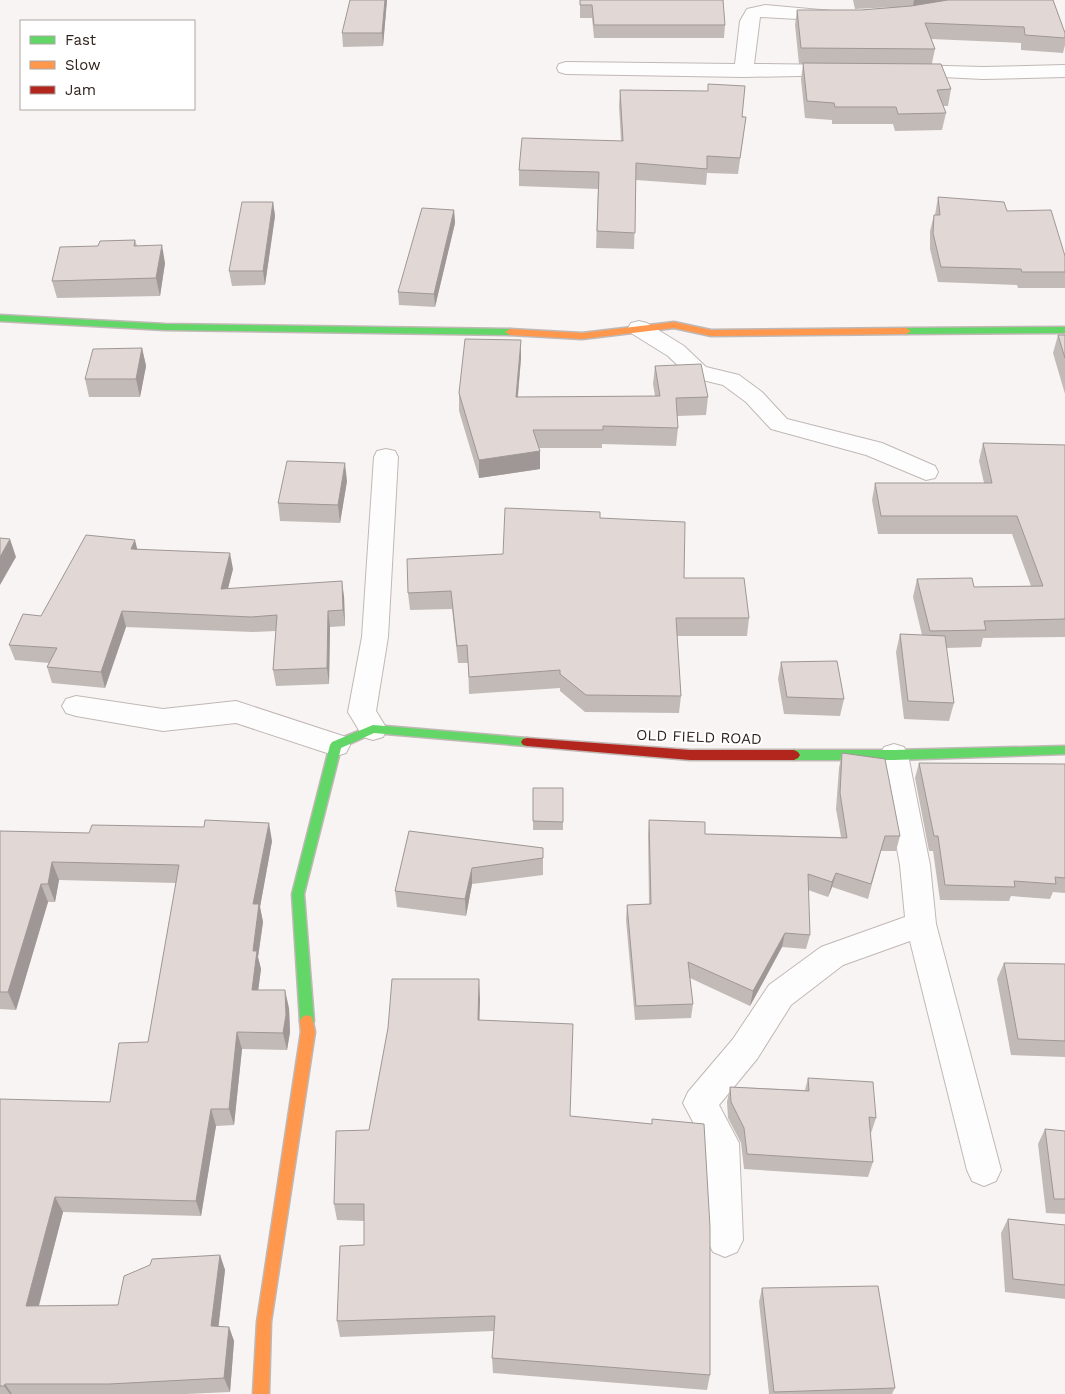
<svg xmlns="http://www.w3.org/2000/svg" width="1065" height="1394" font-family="'Work Sans',sans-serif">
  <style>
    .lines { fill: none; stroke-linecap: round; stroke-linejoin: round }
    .street-casing { stroke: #c0b8b5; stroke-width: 2 }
    .fast-casing { stroke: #c0b8b5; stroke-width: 3 }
    .slow-casing { stroke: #c0b8b5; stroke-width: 3 }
    .jam-casing { stroke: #c0b8b5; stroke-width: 3 }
    .street { fill: #fefdfd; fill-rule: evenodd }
    .fast { fill: #63d668; fill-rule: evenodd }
    .slow { fill: #ff974d; fill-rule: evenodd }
    .jam { fill: #b3261e; fill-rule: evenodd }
    .wall { fill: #c2bab7 }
    .shaded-wall { fill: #9e9795 }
    .building { fill: #e1d8d5; stroke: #9e9795 }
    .labels { text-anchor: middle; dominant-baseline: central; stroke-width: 4; stroke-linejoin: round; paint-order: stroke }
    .street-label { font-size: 15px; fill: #2f211b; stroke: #fff }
  </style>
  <rect width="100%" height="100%" fill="#f8f4f3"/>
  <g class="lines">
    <g class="street-casing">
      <g id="street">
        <polygon points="765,5 832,11 838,12 841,16 838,20 832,21 760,17 754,64 840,65 847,67 849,71 847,75 744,77 566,74 559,72 557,68 559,64 566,62 735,64 740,21 747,9"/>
        <polygon points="908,65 983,67 1065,65 1065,77 983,79 901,75 899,71 901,67"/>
        <polygon points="639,321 647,323 684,346 706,367 739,375 762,392 787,419 882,443 935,466 938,472 935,478 926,480 866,455 771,429 746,402 723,385 690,377 668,356 631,333 628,328 631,323"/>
        <polygon points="386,449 395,451 398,457 388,637 376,711 387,729 383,737 373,740 363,737 348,712 362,637 374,457 377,451"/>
        <polygon points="76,696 163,709 236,701 346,737 350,745 346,753 336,756 236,723 163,731 76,716 66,713 62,706 66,699"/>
        <polygon points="894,744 904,747 908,755 930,865 936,924 1001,1170 996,1181 984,1186 972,1181 967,1170 910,941 843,965 791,1005 757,1059 719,1105 739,1143 743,1240 737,1252 725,1257 713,1252 707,1240 705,1145 683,1103 688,1092 733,1039 769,985 821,947 905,917 900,865 880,755 884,747"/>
      </g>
    </g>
    <g class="fast-casing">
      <g id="fast">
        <polygon points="0,315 165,324 510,329 515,332 510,335 165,330 0,321"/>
        <polygon points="1065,327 1065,333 906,334 901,331 906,328"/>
        <polygon points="373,725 527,738 531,739 533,742 531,745 527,746 374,733 341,748 304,894 314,1021 312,1025 307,1027 302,1025 300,1021 292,894 330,745 332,742"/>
        <polygon points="1065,746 1065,754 894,760 794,760 790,758 788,755 790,752 794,750 894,750"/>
      </g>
    </g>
    <g class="slow-casing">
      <g id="slow">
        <polygon points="674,322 711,330 906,328 911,331 906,334 711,336 674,328 582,339 510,335 505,332 510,329 582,333"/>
        <polygon points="307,1015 312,1017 315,1032 271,1322 269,1394 253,1394 257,1322 301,1032 300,1021 302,1017"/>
      </g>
    </g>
    <g class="jam-casing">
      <polygon id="jam" points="527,738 690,750 794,750 798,752 800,755 798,758 794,760 690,760 527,746 523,745 521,742 523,739"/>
    </g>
    <use href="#street" class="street"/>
    <use href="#fast" class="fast"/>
    <use href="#slow" class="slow"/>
    <use href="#jam" class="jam"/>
  </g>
  <g class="wall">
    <polygon points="387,0 383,46 343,47 342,33"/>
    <polygon points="580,0 725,25 724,38 594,38 592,18 580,18"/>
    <polygon points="853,0 1053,0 1065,33 1065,45 1063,53 1021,50 1021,43 931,39 935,49 932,63 951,89 948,106 943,106 946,113 942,130 895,131 893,124 832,124 832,120 805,118 801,79 803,64 799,64 795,25 797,10 861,10 894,7 855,9"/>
    <polygon points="620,90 746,117 738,174 707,173 706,185 636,180 634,249 596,248 598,189 519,186 519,170 621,141 619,106"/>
    <polygon points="938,197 1065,256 1065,288 1018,288 1017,285 938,282 930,249 930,231 934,215 935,215"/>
    <polygon points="273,202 275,216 265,285 232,286 229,271"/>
    <polygon points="454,210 455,223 435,307 399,305 398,292"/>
    <polygon points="135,240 137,246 165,263 160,296 57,298 52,281 98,246"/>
    <polygon points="1058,335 1065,335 1065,394 1053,353"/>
    <polygon points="142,348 146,366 140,397 89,397 85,379"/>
    <polygon points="521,358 518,397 655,396 653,384 655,366 708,397 706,415 677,416 678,428 676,446 602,444 602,448 539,448 540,469 479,478 459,411 459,393"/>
    <polygon points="983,443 1065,445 1065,444 1065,637 983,638 981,647 946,648 954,703 949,721 904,719 896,652 900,634 922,635 913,597 917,579 974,587 1031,586 1012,534 878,534 872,500 875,483 984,483 979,461"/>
    <polygon points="347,481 340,523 280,521 278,503"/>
    <polygon points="600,518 684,578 749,618 747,636 677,636 681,696 679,713 585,712 560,691 560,688 469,694 468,663 458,663 452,609 410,610 408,593 503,554"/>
    <polygon points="138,549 233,569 228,588 344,596 345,626 330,627 329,684 276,686 273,670 276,631 253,632 126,627 105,688 52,683 47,667 49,663 15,660 9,645 41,616"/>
    <polygon points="781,662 844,699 840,716 784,714 778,679"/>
    <polygon points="842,753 900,836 896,851 881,851 868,899 832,887 828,897 808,890 810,935 806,949 782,947 750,1006 690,978 693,1004 691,1018 635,1020 626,920 627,905 649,904 648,835 649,820 705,834 841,837 836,809 839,768"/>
    <polygon points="919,763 1065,764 1065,893 1053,892 1050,899 1011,896 1009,901 940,900 933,851 929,851 915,778"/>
    <rect x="533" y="788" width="30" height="42"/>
    <polygon points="0,831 272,841 260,907 263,922 258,957 261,969 258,990 289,1008 290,1032 287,1050 242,1049 234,1125 216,1126 201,1216 63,1212 39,1306 118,1305 220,1255 225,1270 218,1327 229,1327 234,1341 230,1392 186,1394 0,1394 0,1099 110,1102 148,1042 176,883 59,880 55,902 48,902 16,1010 0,1009"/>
    <polygon points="409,831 543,848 543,875 472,884 466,916 397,907 395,891"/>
    <polygon points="1004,963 1065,964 1065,1057 1011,1055 997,979"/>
    <polygon points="480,998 479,1020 570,1116 710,1375 707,1390 493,1373 492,1358 494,1331 340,1337 337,1321 364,1245 364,1221 337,1220 334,1204 369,1130"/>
    <polygon points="808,1078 876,1118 871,1133 870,1133 873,1162 868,1177 744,1169 741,1143 728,1118 727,1102 730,1087 805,1090"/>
    <polygon points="1045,1129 1065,1131 1065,1214 1046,1213 1038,1144"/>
    <polygon points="1008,1219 1065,1225 1065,1299 1005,1292 1001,1233"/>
    <polygon points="762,1288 895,1388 892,1394 769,1394 759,1302"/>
  </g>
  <g class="shaded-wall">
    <polygon points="385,0 387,0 383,46 382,33"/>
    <polygon points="914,0 954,0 913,6"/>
    <polygon points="273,202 275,216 265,285 263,271"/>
    <polygon points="454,210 455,223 435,307 434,294"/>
    <polygon points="162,245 165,263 160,296 156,278"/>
    <polygon points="521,340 521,358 516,415 516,397"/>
    <polygon points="142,348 146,366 140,397 136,379"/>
    <polygon points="540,451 540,469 479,478 479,460"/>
    <polygon points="345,463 347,481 340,523 338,505"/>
    <polygon points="10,539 16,557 0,585 0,557"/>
    <polygon points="135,540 139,556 131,549"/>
    <polygon points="230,553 233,569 224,604 221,589"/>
    <polygon points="342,581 344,596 345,626 343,610"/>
    <polygon points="122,611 126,627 105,688 101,672"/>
    <polygon points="328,611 330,627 329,684 327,668"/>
    <polygon points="269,823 272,841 260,907 263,922 258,957 261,969 256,1007 252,990 253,904"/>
    <polygon points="52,862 59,880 55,902 48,884"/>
    <polygon points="472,868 472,884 466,916 465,899"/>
    <polygon points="836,873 832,887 828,897 832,882"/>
    <polygon points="41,884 48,902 16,1010 8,992"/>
    <polygon points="785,933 782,947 750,1006 753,991"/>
    <polygon points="479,979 480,998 479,1039 478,1020"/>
    <polygon points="285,990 289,1008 290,1032 287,1050 283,1033"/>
    <polygon points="237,1032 242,1049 234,1125 229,1109"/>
    <polygon points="211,1109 216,1126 201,1216 196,1201"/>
    <polygon points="55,1197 63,1212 35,1320 26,1306"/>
    <polygon points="220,1255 225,1270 217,1340 211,1326"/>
    <polygon points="229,1327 234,1341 230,1392 224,1378"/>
    <polygon points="5,1384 12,1394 10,1394 4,1386"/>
  </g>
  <g class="building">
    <polygon points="350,0 385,0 382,33 342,33"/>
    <polygon points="580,0 723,0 725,25 594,25 592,5 580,5"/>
    <polygon points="948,0 1053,0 1065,33 1065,38 1025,35 1024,27 925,23 935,49 801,48 797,10 861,10 911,6"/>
    <polygon points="803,63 941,64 951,89 937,90 946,113 898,114 896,107 835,107 834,103 807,101"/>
    <polygon points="708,84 745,86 742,117 746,117 740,158 707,156 707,169 636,163 635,233 597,231 599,172 519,170 522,138 623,141 620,90 708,91"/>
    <polygon points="938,197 1004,202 1007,211 1051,210 1065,256 1065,272 1022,272 1021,269 941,267 933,233 934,215 940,215"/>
    <polygon points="242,202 273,202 263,271 229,271"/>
    <polygon points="422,208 454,210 434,294 398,292"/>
    <polygon points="135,240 134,246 162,245 156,278 52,281 60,247 98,246 100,241"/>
    <polygon points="1058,335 1065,335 1065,358"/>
    <polygon points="465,339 521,340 516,397 660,396 655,366 701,364 708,397 676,398 678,428 603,426 603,430 533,430 540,451 479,460 459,393"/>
    <polygon points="142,348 136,379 85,379 93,349"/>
    <polygon points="983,443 1065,445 1065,619 984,621 986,630 930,631 917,579 972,578 974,587 1043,586 1017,516 881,516 875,483 992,483"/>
    <polygon points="287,461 345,463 338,505 278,503"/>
    <polygon points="505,508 600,512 600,518 685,522 684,578 744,578 749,618 676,618 681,696 586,695 560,674 560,670 469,677 467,645 457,646 451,591 408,593 407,559 503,554"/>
    <polygon points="86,535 135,540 131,549 230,553 221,589 342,581 343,610 328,611 327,668 273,670 277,615 251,617 122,611 101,672 47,667 57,648 9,645 23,614 41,616"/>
    <polygon points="0,538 10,539 0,557"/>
    <polygon points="900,634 945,636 954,703 908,701"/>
    <polygon points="837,661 844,699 787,697 781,662"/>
    <polygon points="842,753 885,759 900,836 885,836 871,884 836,873 832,882 808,874 810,935 785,933 753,991 688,962 693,1004 636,1006 627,905 651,904 649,820 705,822 705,834 847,838 840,793"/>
    <polygon points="919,763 1065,764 1065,878 1055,877 1056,884 1014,881 1015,887 945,885 938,836 934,836"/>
    <polygon points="533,788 563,788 563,822 533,821"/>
    <polygon points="205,820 269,823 253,904 259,904 253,951 257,951 252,990 285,990 286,1015 283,1033 237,1032 229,1109 211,1109 196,1201 55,1197 26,1306 118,1305 124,1276 150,1265 152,1259 220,1255 211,1326 229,1327 224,1378 109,1384 5,1384 4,1386 0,1386 0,1099 110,1102 119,1043 148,1042 179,865 52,862 48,884 41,884 8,992 0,992 0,831 89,833 92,825 204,827"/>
    <polygon points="409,831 543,848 543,858 472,868 465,899 395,891"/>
    <polygon points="1004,963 1065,964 1065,1041 1018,1039"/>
    <polygon points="392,979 479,979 478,1020 573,1024 570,1116 652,1124 652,1119 704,1124 710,1227 710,1375 492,1358 495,1316 337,1321 340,1246 364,1245 364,1204 334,1204 336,1131 369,1130 388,1028"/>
    <polygon points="808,1078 873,1082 876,1118 869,1117 873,1162 747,1154 744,1128 731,1102 730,1087 809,1091"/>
    <polygon points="1045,1129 1065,1131 1065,1199 1054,1199"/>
    <polygon points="1008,1219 1065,1225 1065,1285 1013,1279"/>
    <polygon points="878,1286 895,1388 774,1392 762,1288"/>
  </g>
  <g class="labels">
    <g class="street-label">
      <text transform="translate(699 737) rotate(2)">OLD FIELD ROAD</text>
    </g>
  </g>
  <rect x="20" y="20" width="175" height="90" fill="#ffffff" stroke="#aca6a4"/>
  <rect x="30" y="36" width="25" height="8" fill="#63d668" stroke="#aca6a4"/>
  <text x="65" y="45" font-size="15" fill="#2f211b">Fast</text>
  <rect x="30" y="61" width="25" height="8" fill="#ff974d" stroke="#aca6a4"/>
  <text x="65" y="70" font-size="15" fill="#2f211b">Slow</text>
  <rect x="30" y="86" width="25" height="8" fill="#b3261e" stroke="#aca6a4"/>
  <text x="65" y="95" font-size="15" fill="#2f211b">Jam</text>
</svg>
